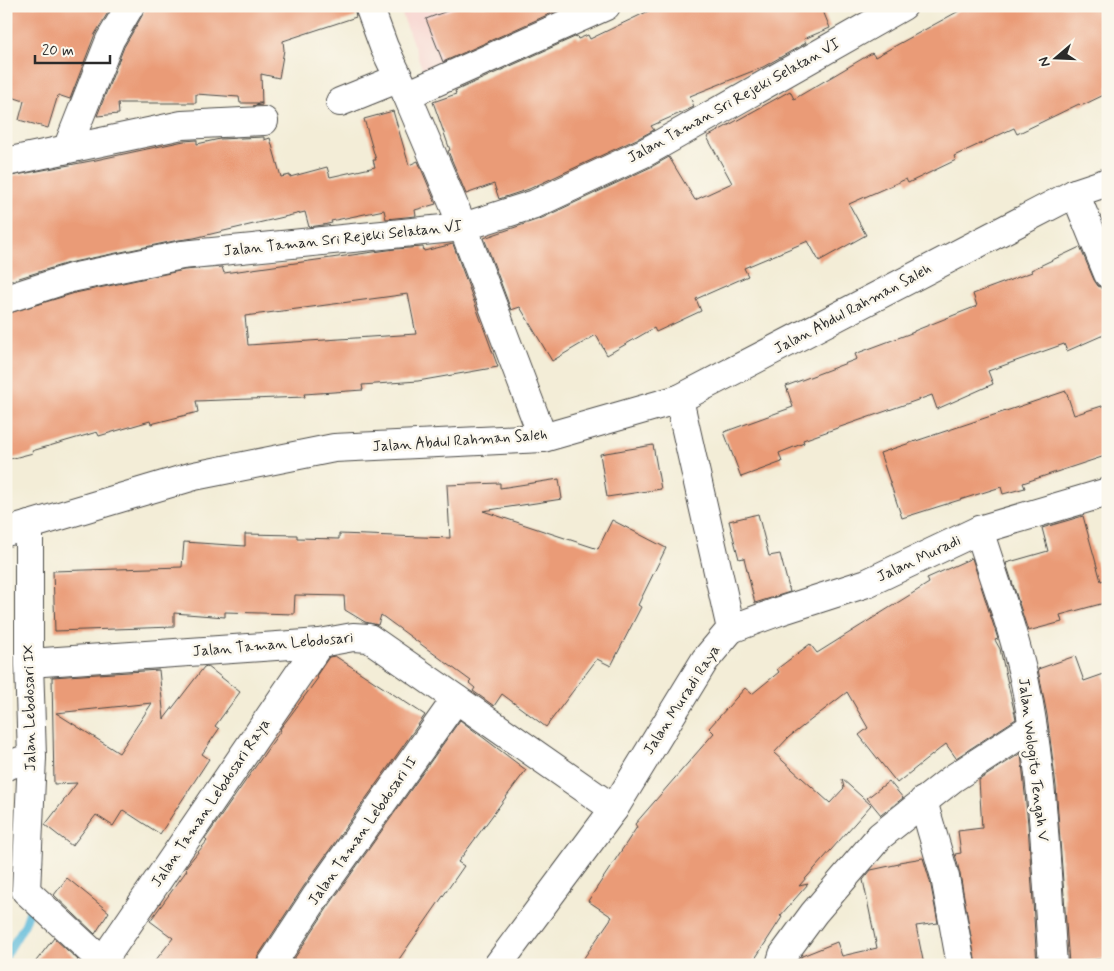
<svg xmlns="http://www.w3.org/2000/svg" width="1114" height="971" font-family="Mynerve,sans-serif">
  <style>
    .built { fill: #f7d0cc }
    .lines { fill: none; stroke-linecap: round; stroke-linejoin: round }
    .stream { stroke: #5cbada; stroke-width: 8 }
    .building { fill: #ea9b77; fill-rule: evenodd }
    .street-casing { stroke: #494845; stroke-width: 30 }
    .secondary-casing { stroke: #494845; stroke-width: 30 }
    .street { stroke: #fff; stroke-width: 28 }
    .secondary { stroke: #fff; stroke-width: 28 }
    .labels { text-anchor: middle; dominant-baseline: central; stroke-width: 5; stroke-linejoin: round; paint-order: stroke }
    .street-label { font-size: 15px; fill: #2b2b2b; stroke: #fbf7ec }
  </style>
  <rect width="100%" height="100%" fill="#fbf7ec"/>
  <filter id="ink" filterUnits="userSpaceOnUse"><feTurbulence type="fractalNoise" baseFrequency=".02" numOctaves="2"/><feDisplacementMap in="SourceGraphic" scale="10" xChannelSelector="R" yChannelSelector="G"/><feConvolveMatrix kernelMatrix="1 2 1 2 8 2 1 2 1" color-interpolation-filters="sRGB"/></filter>
  <filter id="wash" filterUnits="userSpaceOnUse"><feTurbulence type="fractalNoise" baseFrequency=".0096" numOctaves="4" result="noise"/><feDisplacementMap in="SourceGraphic" scale="20" xChannelSelector="R" yChannelSelector="G"/><feGaussianBlur stdDeviation="1.12" result="paint"/><feColorMatrix in="noise" values="0 0 0 0 0 0 0 0 0 0 0 0 0 0 0 0 0 1.4 0 .05"/><feComposite in="paint" operator="in"/></filter>
  <g filter="url(#wash)">
    <rect width="100%" height="100%" fill="#f3edd7"/>
    <polygon class="built" points="399,6 589,6 425,76"/>
    <g class="lines">
      <polyline class="stream" points="6,956 25,924 32,904"/>
    </g>
    <g id="blocks">
      <g class="building">
        <polygon points="6,6 112,6 95,34 70,99 58,95 48,128 19,120 24,101 6,95"/>
        <polygon points="146,6 354,6 356,17 283,41 284,50 279,78 261,74 262,105 253,106 262,103 240,103 239,97 196,94 196,103 118,103 119,114 97,116 124,47 143,14"/>
        <polygon points="460,6 565,6 565,7 443,62 426,19"/>
        <polygon points="659,6 821,6 830,28 804,39 806,43 763,67 690,96 694,107 651,126 654,130 639,138 529,189 499,199 494,184 466,194 448,151 450,150 433,102 456,94 455,91 577,36 578,39 588,35 590,39"/>
        <polygon points="968,6 1108,6 1108,93 1081,106 1079,104 1017,134 1014,128 954,156 956,160 908,183 906,179 849,204 866,235 819,261 808,241 744,268 748,276 696,299 701,311 656,332 654,328 607,355 596,335 552,361 520,307 511,310 484,238 542,218 653,166 669,157 695,200 732,183 707,137 790,91 794,99 872,53 875,57"/>
        <polygon points="393,111 409,165 418,161 436,204 415,210 416,216 386,219 384,210 331,221 332,223 323,225 309,227 305,212 194,238 179,240 68,263 6,282 6,177 96,160 184,141 197,140 197,144 220,139 264,137 264,140 270,138 281,177 290,175 290,177 327,167 330,177 375,167 373,160 376,160 364,119"/>
        <path d="M453,244L498,367L418,381L362,385L363,390L304,394L305,397L196,401L198,412L151,424L150,421L99,436L97,432L32,451L33,453L6,460V314L75,293L184,270L222,267L224,273L395,249L423,247L424,251ZM408,294L416,334L248,345L245,316Z"/>
        <polygon points="1080,247 1094,280 1098,286 1102,288 1108,300 1108,333 1067,351 1064,344 988,371 993,384 937,409 932,395 803,440 804,443 779,453 782,462 741,477 724,432 793,407 786,386 857,359 855,354 914,332 914,331 977,306 973,294 1032,272 1031,270"/>
        <polygon points="1066,391 1074,415 1108,404 1108,455 1023,483 1025,488 1003,494 1001,487 902,518 880,453"/>
        <polygon points="653,445 661,489 607,497 600,454"/>
        <polygon points="559,479 562,499 483,511 598,549 612,520 666,548 638,605 641,607 611,666 597,659 546,727 502,694 494,706 473,691 475,688 469,683 471,681 381,615 378,625 365,622 345,610 344,596 295,595 294,614 225,612 225,617 174,613 174,627 55,631 53,571 182,567 184,542 245,546 245,534 297,535 297,538 339,539 339,534 450,538 447,485 500,483 500,488"/>
        <polygon points="758,514 769,556 780,554 790,592 755,603 744,558 739,559 729,521"/>
        <polygon points="1083,516 1101,581 1108,579 1108,602 1060,615 1062,622 1028,631 1006,563 1048,551 1042,528"/>
        <polygon points="972,558 998,639 995,640 1000,649 1016,719 956,758 946,744 897,783 859,735 868,728 847,692 789,737 774,753 830,803 844,788 842,779 871,805 799,886 808,884 780,916 782,917 751,965 579,965 612,917 588,901 637,827 635,824 714,733 709,728 745,688 752,694 779,672 777,669 810,644 817,653 929,583 927,578"/>
        <polygon points="335,656 425,715 304,886 258,956 255,965 152,965 173,938 150,921 187,870 185,868 207,841 205,839 281,730 280,729 287,720 318,678 316,676 329,657"/>
        <polygon points="1075,656 1084,681 1104,674 1108,687 1108,958 1069,964 1056,786 1047,715 1038,669"/>
        <path d="M207,666L240,692L215,726L219,729L202,754L209,759L160,834L123,810L113,826L96,815L72,846L45,825L77,783L54,784L52,677L159,670L164,719L204,667ZM152,703L119,753L56,713Z"/>
        <polygon points="460,720 526,770 458,862 464,866 395,965 290,965 330,904"/>
        <polygon points="1021,753 1028,824 1037,965 976,965 960,874 955,854 961,853 958,831 982,828 979,780"/>
        <polygon points="889,781 903,798 881,815 867,798"/>
        <polygon points="923,858 930,881 938,923 916,926 924,965 796,965 802,956 837,942 842,956 877,948 863,880 871,870 899,864 899,862"/>
        <polygon points="67,878 109,912 95,934 54,895"/>
        <polygon points="54,938 78,960 75,965 33,965"/>
      </g>
    </g>
  </g>
  <g filter="url(#ink)">
    <use href="#blocks" fill-opacity="0" stroke="#494845" stroke-width="1"/>
    <g class="lines">
      <g class="street-casing">
        <g id="street">
          <polyline points="369,6 384,47 407,95 463,227 543,438"/>
          <polyline points="407,95 606,6"/>
          <polyline points="340,102 397,79"/>
          <polyline points="67,149 110,40 130,6"/>
          <polyline points="6,162 182,125 264,121"/>
          <polyline points="1075,193 1108,274"/>
          <polyline points="6,299 71,278 182,255 463,227 535,204 646,152 903,6"/>
          <path d="M979,530C995,581 1014,631 1025,683C1044,775 1046,871 1053,965"/>
          <polyline points="731,629 777,612 867,583 979,530 1108,492"/>
          <polyline points="29,663 320,643 353,637 369,638 614,809"/>
          <polyline points="6,766 32,757"/>
          <polyline points="923,801 945,877 961,965"/>
          <polyline points="26,891 32,757 29,663 29,525"/>
          <polyline points="26,891 106,965"/>
          <polyline points="100,965 320,643"/>
          <polyline points="271,965 317,895 456,699"/>
          <polyline points="780,965 783,955 814,913 880,836 952,779 1032,727"/>
        </g>
      </g>
      <g class="secondary-casing">
        <g id="secondary">
          <polyline points="6,532 194,476 334,448 543,438 679,399 1075,193 1108,182"/>
          <polyline points="498,965 614,809 705,660 731,629 679,399"/>
        </g>
      </g>
      <use href="#street" class="street"/>
      <use href="#secondary" class="secondary"/>
    </g>
  </g>
  <g class="labels">
    <g class="street-label">
      <text transform="translate(734 101) rotate(-29)">Jalan Taman Sri Rejeki Selatan VI</text>
      <text transform="translate(343 239) rotate(-6)">Jalan Taman Sri Rejeki Selatan VI</text>
      <text transform="translate(853 309) rotate(-28)">Jalan Abdul Rahman Saleh</text>
      <text transform="translate(460 441) rotate(-4)">Jalan Abdul Rahman Saleh</text>
      <text transform="translate(919 559) rotate(-25)">Jalan Muradi</text>
      <text transform="translate(273 645) rotate(-5)">Jalan Taman Lebdosari</text>
      <text transform="translate(682 700) rotate(-57)">Jalan Muradi Raya</text>
      <text transform="translate(30 708) rotate(-91)">Jalan Lebdosari IX</text>
      <text transform="translate(1033 760) rotate(83)">Jalan Wologito Tengah V</text>
      <text transform="translate(211 803) rotate(-56)">Jalan Taman Lebdosari Raya</text>
      <text transform="translate(363 831) rotate(-55)">Jalan Taman Lebdosari II</text>
    </g>
  </g>
  <rect width="1114" height="971" fill="none" stroke="#fbf7ec" stroke-width="25"/>
  <g transform="translate(1056 58) rotate(251)" stroke="#fbf7ec" stroke-width="4" paint-order="stroke">
  <path d="M0-4L9 19L0 12L-9 19Z" fill="#2b2b2b"/>
  <text y="-8" font-size="14" font-weight="bold" text-anchor="middle" fill="#2b2b2b">N</text>
  </g>
  <path d="M35 55v8h75v-8" fill="none" stroke="#2b2b2b" stroke-width="2.5"/>
  <text x="42" y="55" font-size="15" fill="#2b2b2b" stroke="#fbf7ec" stroke-width="4" paint-order="stroke">20 m</text>
</svg>
